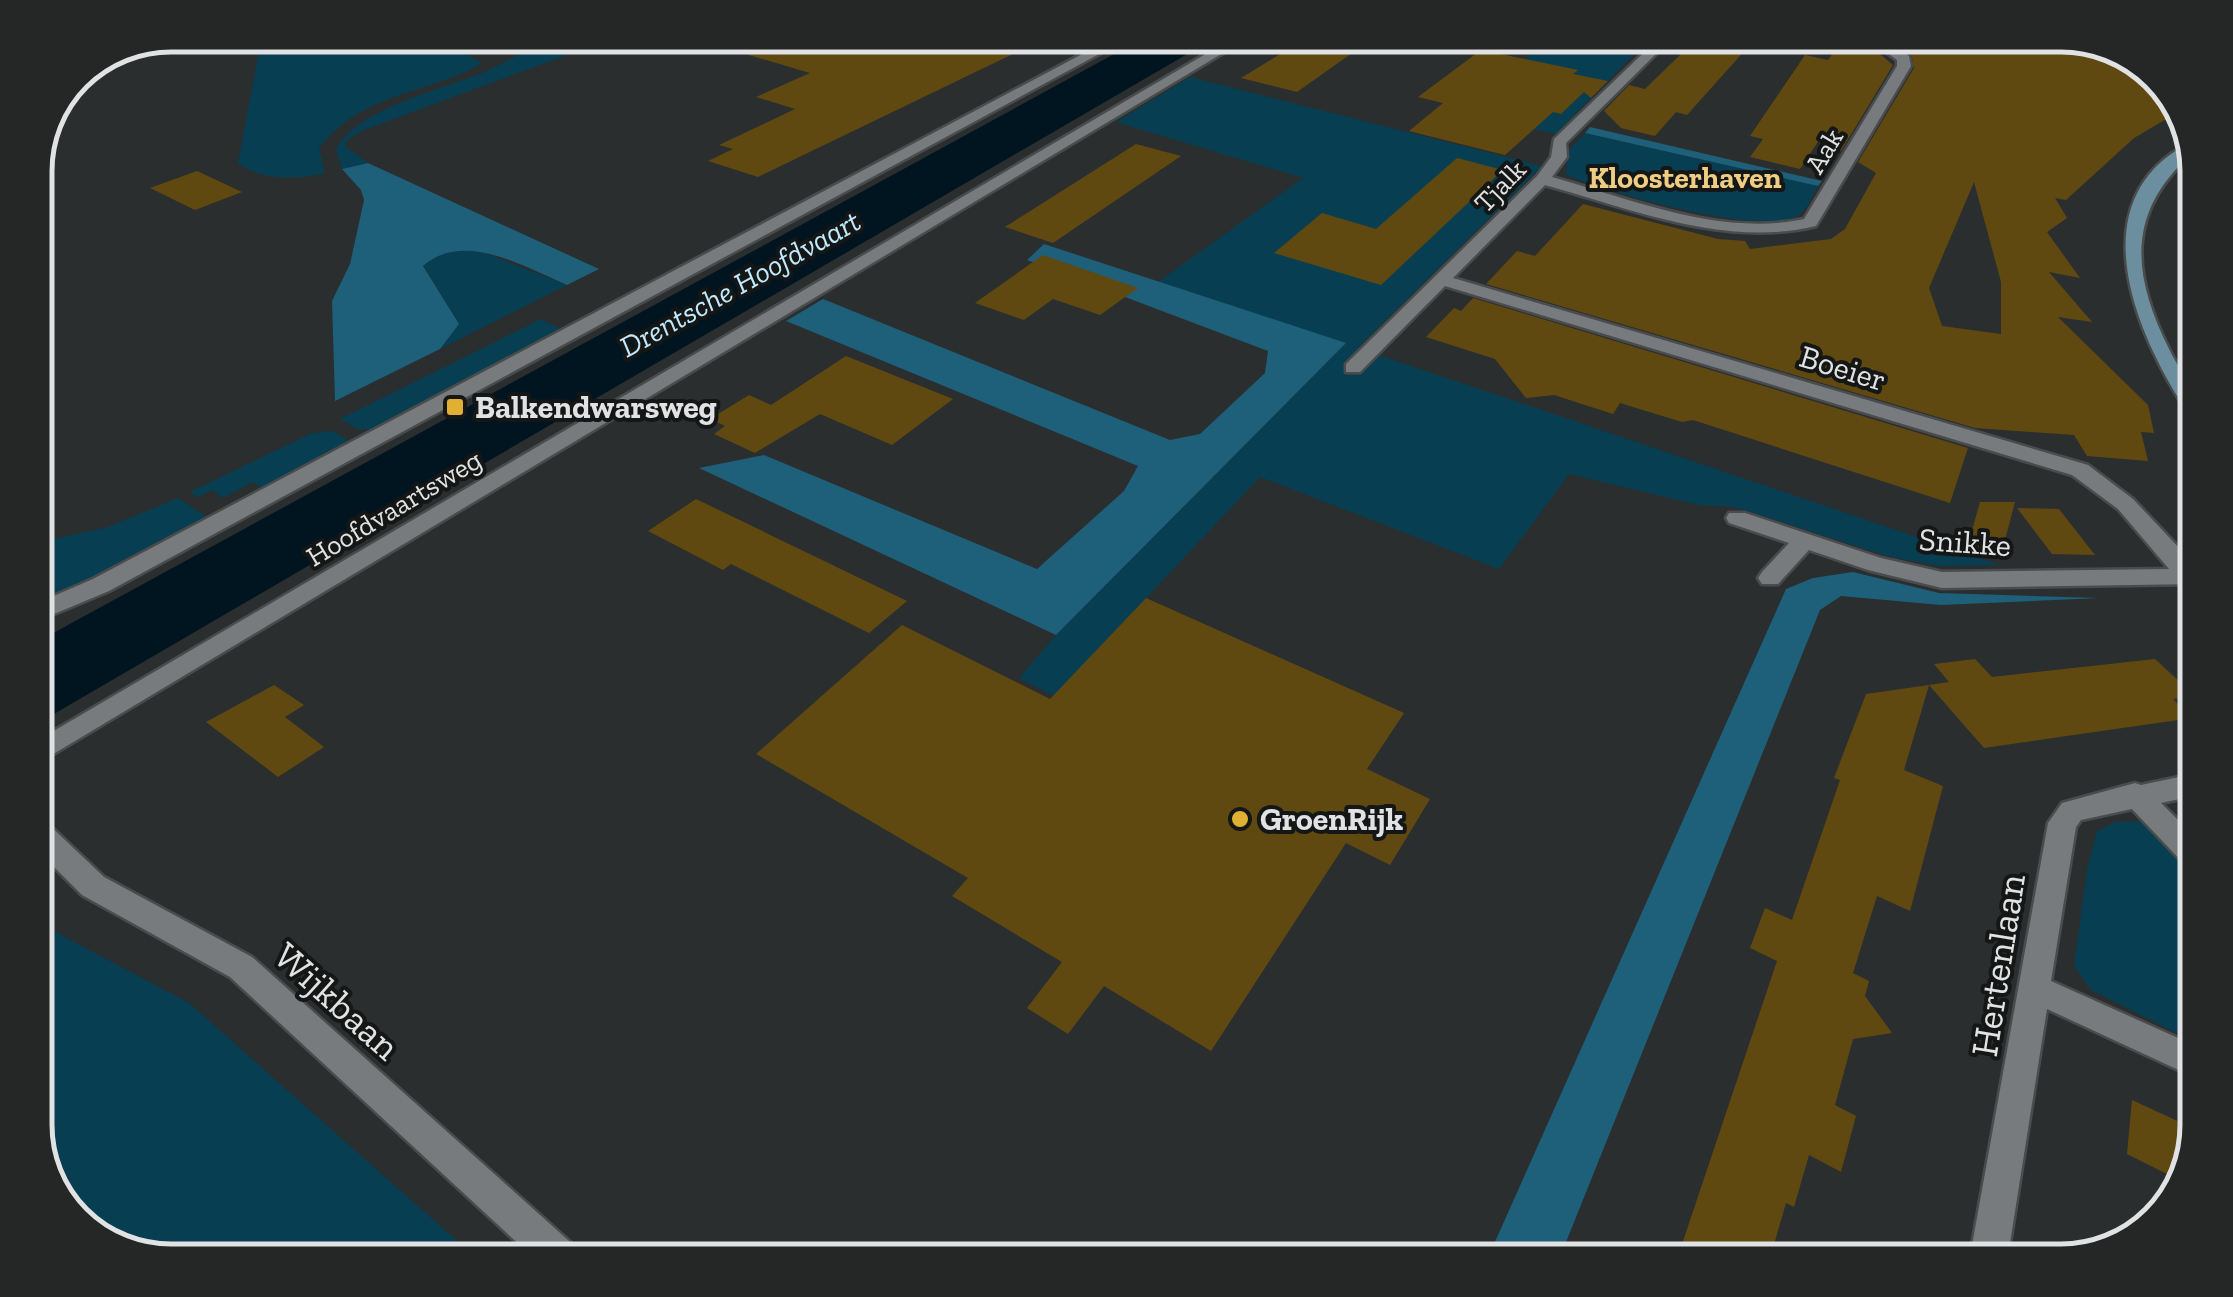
<svg xmlns="http://www.w3.org/2000/svg" width="2233" height="1297" font-family="'Zilla Slab',serif">
  <style>
    .green { fill: #083e52 }
    .forest { fill: #1e5f7a }
    .water { fill: #001520 }
    .building { fill: #604911; fill-rule: evenodd }
    .lines { fill: none; stroke-linecap: round; stroke-linejoin: round }
    .street-casing { stroke: #494b4c; stroke-width: 5 }
    .secondary-casing { stroke: #494b4c; stroke-width: 5 }
    .street { fill: #787b7d; fill-rule: evenodd }
    .secondary { fill: #6b8f9f; fill-rule: evenodd }
    .poi-dot { fill: #e0b034; stroke: #151616; stroke-width: 4 }
    .labels { text-anchor: middle; dominant-baseline: central; stroke-width: 8; stroke-linejoin: round; paint-order: stroke }
    .far-street-label { font-size: 28px; fill: #e1e2e3; stroke: #151616 }
    .far-neighbourhood-label { font-size: 30px; font-weight: bold; fill: #efce84; stroke: #151616 }
    .far-water-label { font-size: 30px; font-style: italic; fill: #c0e9fd; stroke: #151616 }
    .street-label { font-size: 32px; fill: #e1e2e3; stroke: #151616 }
    .poi-label { font-size: 32px; font-weight: bold; fill: #e1e2e3; stroke: #151616; text-anchor: start }
    .near-street-label { font-size: 38px; fill: #e1e2e3; stroke: #151616 }
    .rim { fill: none; stroke: #e1e2e3; stroke-width: 5 }
  </style>
  <rect width="100%" height="100%" fill="#2b2e2f"/>
  <g class="green">
    <path d="M262,35H470L467,54L482,63C429,95 363,91 319,148L325,173C297,180 262,181 238,163Z"/>
    <path d="M562,35H621L364,130L348,139L345,146L368,163L342,169L336,150C351,112 441,89 477,75C506,63 531,45 562,35Z"/>
    <polygon points="1556,35 1651,37 1556,134 1445,108 1518,64"/>
    <polygon points="1190,77 1542,166 1358,348 2000,565 1938,566 1887,556 1734,507 1699,505 1569,474 1499,569 1260,477 1054,696 1019,678 1056,635 1345,344 1158,282 1303,178 1116,122"/>
    <path d="M1585,133L1818,186C1812,196 1807,212 1796,217C1758,236 1606,192 1566,175L1568,151Z"/>
    <polygon points="457,249 485,253 567,285 440,349 459,324 423,266 436,256"/>
    <polygon points="541,319 561,329 372,430 357,429 340,419"/>
    <polygon points="332,431 349,441 262,488 253,482 223,498 212,490 198,497 190,492 312,433"/>
    <polygon points="178,498 207,517 73,588 35,603 35,543 108,527"/>
    <polygon points="2145,821 2198,883 2198,1044 2091,990 2074,965 2087,869 2097,831 2116,822"/>
    <polygon points="35,921 189,1003 481,1262 172,1262 104,1244 58,1201 35,1134"/>
  </g>
  <g class="forest">
    <polygon points="1590,127 1822,181 1818,186 1585,133"/>
    <path d="M368,163L599,269L567,285C524,267 464,230 423,266L459,324L440,349L335,401L332,301L350,264L364,200L361,190L342,169Z"/>
    <polygon points="1044,244 1346,343 1056,635 699,468 764,455 1037,569 1124,491 1138,466 786,321 823,299 1170,440 1200,434 1265,373 1268,351 1027,260"/>
    <polygon points="1853,572 1939,593 2100,598 1941,605 1841,596 1820,610 1558,1262 1486,1262 1786,589 1813,578"/>
  </g>
  <g class="water">
    <polygon points="1149,35 1220,35 35,725 35,643"/>
    <path d="M2198,189V336C2179,288 2167,234 2198,189Z"/>
  </g>
  <g class="building">
    <polygon points="713,35 806,37 1052,35 758,177 708,161 733,149 719,145 795,109 756,97 810,73 712,44"/>
    <polygon points="1311,35 1362,46 1297,92 1241,78"/>
    <path d="M2061,35L2091,43L2149,72L2175,96L2180,111L2134,138L2066,200L2055,198L2067,218L2047,232L2080,278L2049,272L2092,322L2058,317L2148,405L2154,433L2141,432L2148,461L2087,456L2074,435L1975,428L1486,284L1517,251L1535,256L1583,204L1718,239L1745,241L1750,249L1831,239L1845,229L1876,173L1858,162L1914,68L1911,53L1886,37ZM1974,182L2001,282V334L1942,326L1929,288Z"/>
    <polygon points="1862,39 1893,65 1841,151 1821,137 1800,169 1750,157 1763,139 1750,136 1805,55 1828,60 1842,40"/>
    <polygon points="1747,48 1687,115 1676,112 1655,136 1621,128 1604,111 1629,85 1645,89 1681,54"/>
    <polygon points="1481,50 1578,70 1573,74 1608,81 1591,98 1584,92 1561,114 1553,112 1505,155 1409,131 1443,103 1418,97"/>
    <polygon points="1136,144 1181,156 1053,243 1005,227"/>
    <polygon points="1457,158 1503,170 1381,285 1274,253 1322,213 1376,229"/>
    <polygon points="197,171 242,192 195,210 150,188"/>
    <polygon points="1043,255 1138,288 1100,315 1053,299 1024,320 975,303"/>
    <polygon points="1473,298 1968,448 1950,503 1693,420 1682,422 1620,403 1613,414 1554,395 1526,398 1495,359 1426,337 1454,308 1461,311"/>
    <polygon points="846,356 953,399 892,445 820,414 755,453 714,434 725,426 710,419 749,395 771,405"/>
    <polygon points="696,499 907,601 869,633 731,564 723,570 648,531"/>
    <polygon points="1980,502 2015,502 2000,559 1967,548"/>
    <polygon points="2017,508 2059,509 2095,555 2052,554"/>
    <polygon points="1146,598 1404,713 1367,769 1430,799 1390,865 1346,843 1211,1051 1104,986 1068,1034 1027,1008 1062,962 952,896 968,878 756,754 902,625 1050,699"/>
    <polygon points="1975,659 1992,677 2155,659 2195,696 2173,699 2192,718 1984,748 1929,685 1949,682 1934,664"/>
    <polygon points="274,685 304,705 285,717 324,747 278,777 206,722"/>
    <polygon points="1929,685 1904,770 1943,786 1910,911 1877,896 1853,973 1869,981 1865,996 1892,1033 1853,1039 1835,1105 1856,1116 1841,1172 1809,1155 1794,1207 1786,1203 1769,1262 1676,1262 1777,961 1750,948 1765,908 1792,920 1840,780 1834,778 1866,694"/>
    <polygon points="2132,1100 2197,1130 2183,1182 2127,1154"/>
  </g>
  <g class="lines">
    <g class="street-casing">
      <g id="street">
        <polygon points="1118,35 1134,35 109,591 35,622 35,604 93,579"/>
        <polygon points="1238,35 1253,35 35,765 35,742"/>
        <path d="M1662,35H1675L1566,143L1567,157L1552,177C1631,199 1721,237 1804,219L1897,66V60L1863,35H1877L1909,56L1911,66L1816,226C1725,248 1632,209 1545,185L1453,278L2088,465L2133,499L2198,568V584L1942,588L1868,570L1809,550L1778,584H1762L1758,578L1762,572L1789,543L1729,523L1726,518L1729,513H1745L1881,558L1942,572L2169,569L2118,509L2072,475L1445,286L1360,372H1346V364L1537,176L1551,157L1554,139Z"/>
        <polygon points="2198,773 2198,795 2161,803 2198,840 2198,871 2188,868 2132,809 2081,820 2076,827 2051,981 2198,1047 2198,1079 2047,1009 2007,1262 1969,1262 2048,823 2062,803 2135,783 2141,785"/>
        <polygon points="35,817 45,821 104,877 252,957 578,1249 584,1262 538,1262 230,977 82,895 35,848"/>
      </g>
    </g>
    <g class="secondary-casing">
      <path id="secondary" d="M2191,142L2194,152C2126,210 2131,273 2169,349C2181,374 2198,391 2198,419L2188,413C2136,335 2077,199 2191,142Z"/>
    </g>
    <use href="#street" class="street"/>
    <use href="#secondary" class="secondary"/>
  </g>
  <g class="poi-dot">
    <rect x="445" y="397" width="20" height="20" rx="5"/>
    <circle cx="1240" cy="819" r="10"/>
  </g>
  <g class="labels">
    <g class="far-street-label">
      <text transform="translate(1824 151) rotate(-59)">Aak</text>
      <text transform="translate(1500 186) rotate(-46)">Tjalk</text>
      <text transform="translate(394 508) rotate(-31)">Hoofdvaartsweg</text>
    </g>
    <g class="far-neighbourhood-label">
      <text x="1685" y="178">Kloosterhaven</text>
    </g>
    <g class="far-water-label">
      <text transform="translate(740 284) rotate(-29)">Drentsche Hoofdvaart</text>
    </g>
    <g class="street-label">
      <text transform="translate(1843 368) rotate(17)">Boeier</text>
      <text transform="translate(1965 542) rotate(4)">Snikke</text>
    </g>
    <g class="poi-label">
      <text x="475" y="407">Balkendwarsweg</text>
      <text x="1260" y="819">GroenRijk</text>
    </g>
    <g class="near-street-label">
      <text transform="translate(1998 965) rotate(-81)">Hertenlaan</text>
      <text transform="translate(337 1001) rotate(42)">Wijkbaan</text>
    </g>
  </g>
  <path d="M0 0H2233V1297H0ZM171 52H2061A119 119 0 0 1 2180 171V1125A119 119 0 0 1 2061 1244H171A119 119 0 0 1 52 1125V171A119 119 0 0 1 171 52Z" fill="#252626" fill-rule="evenodd"/>
  <path class="rim" d="M171 52H2061A119 119 0 0 1 2180 171V1125A119 119 0 0 1 2061 1244H171A119 119 0 0 1 52 1125V171A119 119 0 0 1 171 52Z"/>
</svg>
